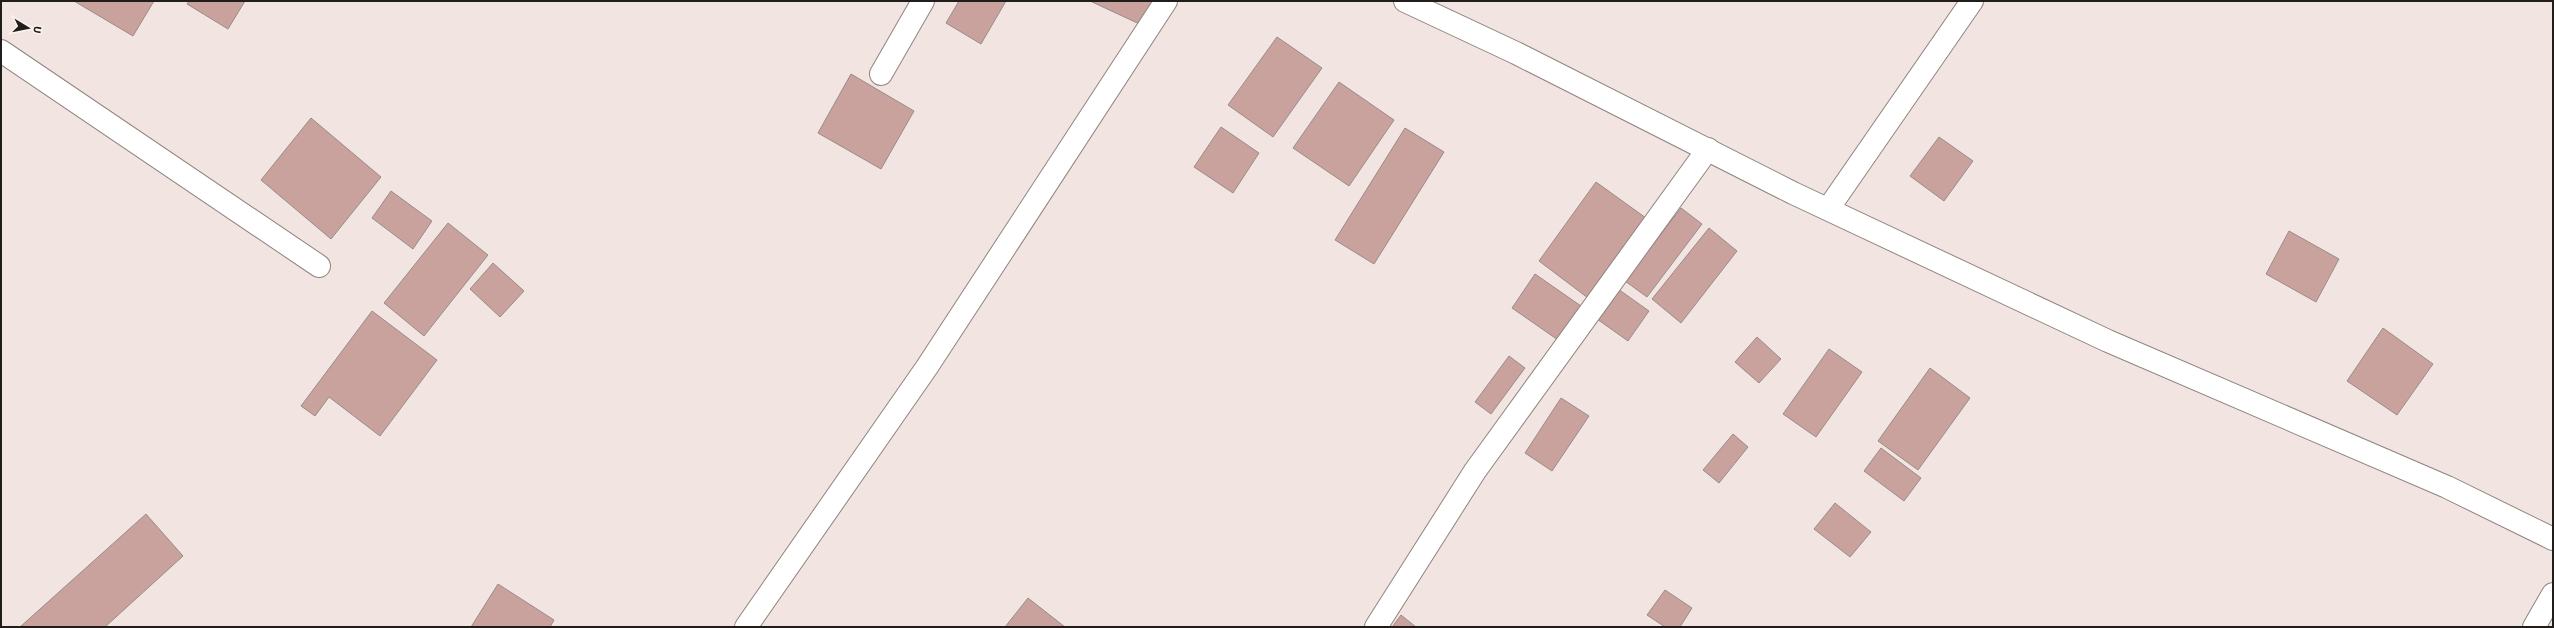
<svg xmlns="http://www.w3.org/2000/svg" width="2554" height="628" font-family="'Source Sans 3',sans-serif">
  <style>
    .building { fill: #c9a19d; stroke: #998c8b }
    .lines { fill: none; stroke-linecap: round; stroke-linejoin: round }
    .minor-casing { stroke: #90847f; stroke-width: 24 }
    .minor { stroke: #fff; stroke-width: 22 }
  </style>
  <rect width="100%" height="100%" fill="#f2e5e1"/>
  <g class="building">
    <polygon points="74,1 154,1 133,36"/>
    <polygon points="189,1 245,1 228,29 187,4"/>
    <polygon points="959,1 1006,1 981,44 946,23"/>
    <polygon points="1090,1 1158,1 1146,27"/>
    <polygon points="1277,37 1322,68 1273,137 1228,105"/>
    <polygon points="851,74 914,111 881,169 818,133"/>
    <polygon points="1339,82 1394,120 1349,186 1293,148"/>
    <polygon points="311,118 381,177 331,239 261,180"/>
    <polygon points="1221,127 1259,153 1233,193 1194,167"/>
    <polygon points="1405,128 1444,152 1374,264 1335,240"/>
    <polygon points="1939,137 1973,161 1944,201 1910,176"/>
    <polygon points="1596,182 1646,218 1588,298 1539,261"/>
    <polygon points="391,191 432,221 413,249 372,218"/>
    <polygon points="1681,208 1702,224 1647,297 1625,281"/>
    <polygon points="448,223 488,255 424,336 384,303"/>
    <polygon points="1709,228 1737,251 1681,323 1652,299"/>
    <polygon points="2289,231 2339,259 2316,302 2266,274"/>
    <polygon points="493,263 524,291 500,317 470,289"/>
    <polygon points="1535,274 1581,306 1558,340 1512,308"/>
    <polygon points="1618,289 1649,311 1628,341 1597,319"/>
    <polygon points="372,311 437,360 380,436 329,397 315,416 301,406"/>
    <polygon points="2383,328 2433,364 2397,415 2347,381"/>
    <polygon points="1757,337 1781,359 1759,383 1735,362"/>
    <polygon points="1829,349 1862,372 1816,437 1783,414"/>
    <polygon points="1509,356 1525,368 1491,414 1475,402"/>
    <polygon points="1930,368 1970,398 1918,470 1878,441"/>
    <polygon points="1561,398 1589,416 1552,471 1525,453"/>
    <polygon points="1733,434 1748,447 1719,483 1703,470"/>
    <polygon points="1881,448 1921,478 1904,501 1864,471"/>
    <polygon points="1835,503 1871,532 1850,557 1814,529"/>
    <polygon points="146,514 183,556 105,627 20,627"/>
    <polygon points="498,584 554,620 550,627 471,627"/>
    <polygon points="1665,590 1692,608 1680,627 1665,627 1647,615"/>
    <polygon points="1028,598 1065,627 1005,627"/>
    <polygon points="1401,615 1416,627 1392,627"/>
  </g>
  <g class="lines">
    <g class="minor-casing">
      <g id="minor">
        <polyline points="1405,1 1516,53 1793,193 2108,341 2447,487 2553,539"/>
        <polyline points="1,51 319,266"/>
        <polyline points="881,74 923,1"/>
        <polyline points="1828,209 1972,1"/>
        <polyline points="746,627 927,367 1166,1"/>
        <polyline points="1376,627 1475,471 1708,149"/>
        <polyline points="2534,627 2553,594"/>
      </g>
    </g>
    <use href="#minor" class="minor"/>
  </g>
  <rect width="2554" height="628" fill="none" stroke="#211d1b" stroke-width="4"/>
  <g transform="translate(28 28) rotate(100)" stroke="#fef3ef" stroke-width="3" paint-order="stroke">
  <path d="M0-3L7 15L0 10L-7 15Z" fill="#211d1b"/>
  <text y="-6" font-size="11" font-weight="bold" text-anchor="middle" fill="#211d1b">U</text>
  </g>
</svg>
